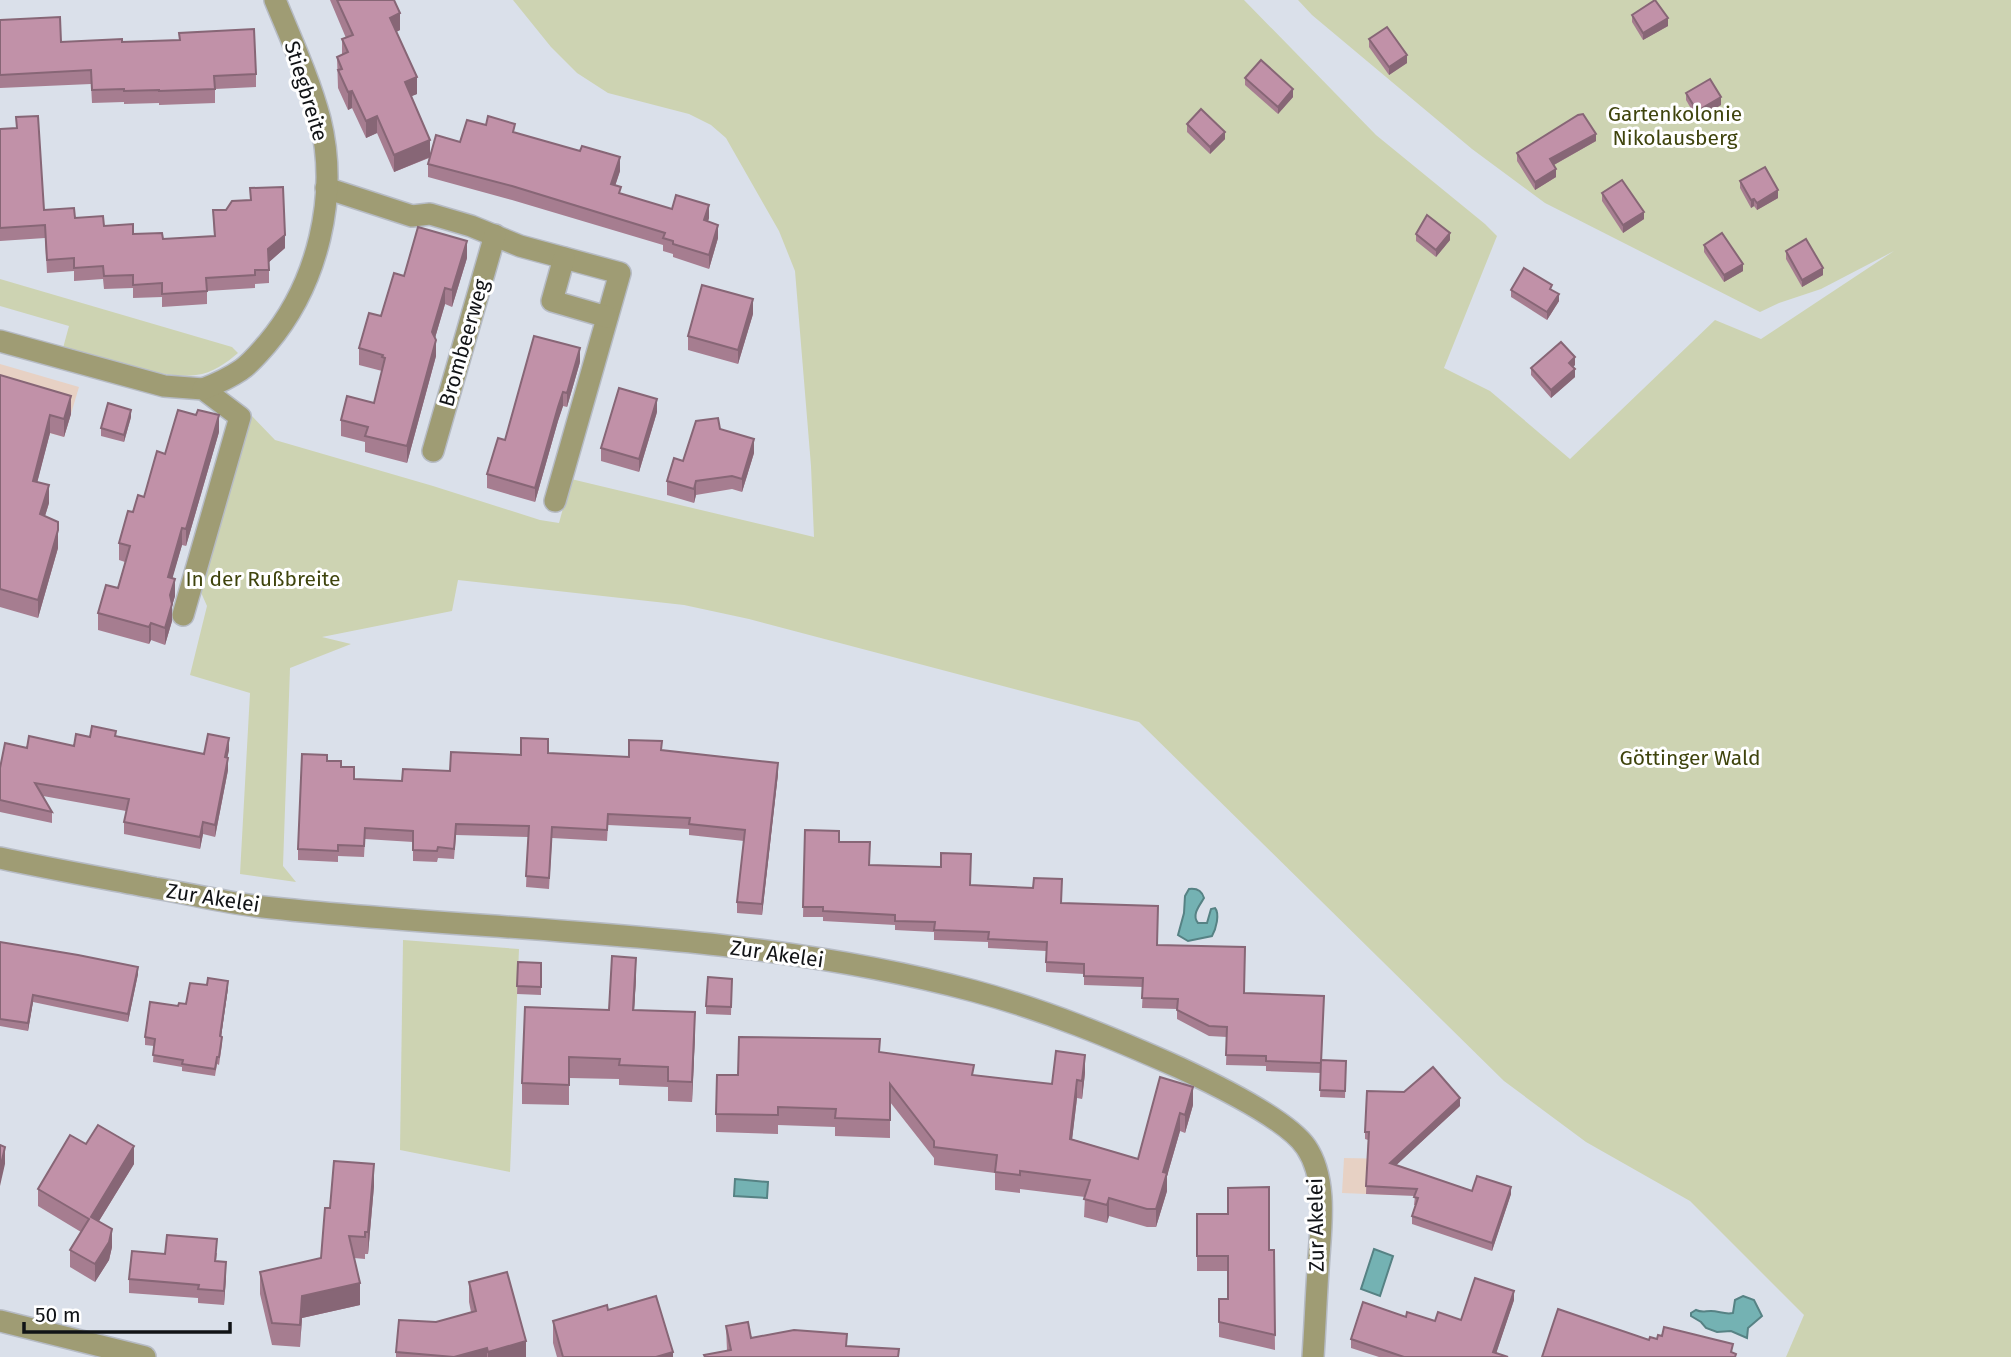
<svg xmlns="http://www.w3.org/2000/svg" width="2011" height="1357" font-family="'Fira Sans',sans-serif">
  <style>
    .industrial { fill: #e7d1c4 }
    .green { fill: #cdd3b2 }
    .water { fill: #74b2b3; stroke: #568284; stroke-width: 2 }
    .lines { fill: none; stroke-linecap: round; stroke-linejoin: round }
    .street-casing { stroke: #b6bbc4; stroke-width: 24 }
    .street { stroke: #9f9c74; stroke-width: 21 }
    .wall { fill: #a67d90 }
    .shaded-wall { fill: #876676 }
    .building { fill: #c191a8; stroke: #876676; stroke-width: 2 }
    .labels { text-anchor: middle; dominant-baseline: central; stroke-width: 6; stroke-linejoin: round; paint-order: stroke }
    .street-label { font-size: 21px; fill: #111316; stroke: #fff }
    .park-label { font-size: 21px; fill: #3f440d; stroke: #fff }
  </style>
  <rect width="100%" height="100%" fill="#dae0ea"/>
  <g class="industrial">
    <polygon points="0,364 79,387 64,437 0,419"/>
    <polygon points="1344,1158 1393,1159 1392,1195 1342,1193"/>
  </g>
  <g class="green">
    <polygon points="513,0 1244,0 1376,135 1485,224 1497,236 1444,368 1490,391 1570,459 1715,320 1761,339 1894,251 1821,289 1779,303 1760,312 1545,203 1472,149 1312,15 1298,0 2011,0 2011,1357 1786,1357 1804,1315 1690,1201 1586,1142 1504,1081 1139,722 749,619 684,605 458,580 452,611 322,637 351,644 290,668 283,866 296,882 240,874 250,693 190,675 207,606 199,588 249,413 275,440 433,486 540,520 559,523 571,479 814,537 811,466 795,271 779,231 726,138 711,125 689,114 608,93 577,73 551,47"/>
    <path d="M0,279L232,347L238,353C226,363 213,373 196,375C163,380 97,357 63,348L69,326L0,306Z"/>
    <polygon points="403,940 519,949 510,1172 400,1150"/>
  </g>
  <g class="water">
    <path d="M1189,889C1197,888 1202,891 1204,898C1200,905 1191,915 1198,923H1207L1211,909L1215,908C1220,914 1216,929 1212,936L1188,941L1178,935L1184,913L1185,896Z"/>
    <polygon points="735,1179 768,1182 767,1198 734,1196"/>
    <polygon points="1374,1249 1393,1256 1380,1296 1361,1289"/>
    <path d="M1743,1296L1754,1300L1762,1316L1748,1328L1747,1338L1731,1331L1717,1332L1706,1328L1701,1322L1691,1316V1313L1696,1310C1702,1313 1705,1311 1711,1311C1719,1311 1725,1315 1733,1313L1735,1300Z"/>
  </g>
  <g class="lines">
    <g class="street-casing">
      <g id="street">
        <polyline points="326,188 412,216 430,214 471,226 520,246 620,273 555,501"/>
        <polyline points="564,258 552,301 607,317"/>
        <polyline points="0,341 164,386 203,389 240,417 183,615"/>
        <path d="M203,389C216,384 229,378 241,370C251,363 259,353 267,344C318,284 339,196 320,119C309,78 291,39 275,0"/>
        <polyline points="433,451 495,235"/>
        <path d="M0,858C51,869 103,878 155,888C191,894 227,903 263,907C500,933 742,929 974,991C1045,1010 1113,1038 1180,1068C1212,1083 1287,1119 1306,1147C1329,1181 1320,1232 1318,1270C1316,1299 1315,1328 1313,1357"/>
        <polyline points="0,1321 145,1357"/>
      </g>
    </g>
    <use href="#street" class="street"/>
  </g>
  <g class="wall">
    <polygon points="330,0 394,0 400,30 396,32 417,94 411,96 430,156 460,142 515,133 620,171 615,186 621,194 672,209 709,218 708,221 718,238 709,269 673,257 673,254 663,251 663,245 512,200 428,177 428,164 429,158 394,172 377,133 366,138 352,108 348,110 338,88 337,57 342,55 342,39 346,38"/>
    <polygon points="1632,15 1668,26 1643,40 1632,22"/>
    <polygon points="0,20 61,42 122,42 256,74 256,87 215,89 215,103 159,105 159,103 124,104 124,102 92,103 91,84 0,88"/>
    <polygon points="1369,39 1407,63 1389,75 1369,47"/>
    <polygon points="1245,78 1293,97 1278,114 1245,85"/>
    <polygon points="1686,93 1721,105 1697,119 1686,100"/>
    <polygon points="16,117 44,210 133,234 163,239 214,236 213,210 226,210 250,200 250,188 285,248 269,262 269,283 255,284 255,288 207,291 207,304 162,307 162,297 133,298 133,288 104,289 103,279 74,281 74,271 47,273 45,238 0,241 0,129 16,128"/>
    <polygon points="1187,124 1225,139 1210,154 1187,132"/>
    <polygon points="1596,141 1554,165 1556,177 1535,190 1517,161 1517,153"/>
    <polygon points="1740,181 1778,198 1757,210 1754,206 1751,208 1740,188"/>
    <polygon points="1602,193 1644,219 1623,233 1602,201"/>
    <polygon points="1416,234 1450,240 1436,257 1416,241"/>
    <polygon points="1704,245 1743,271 1724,282 1704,252"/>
    <polygon points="1786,251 1823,275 1802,287 1786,259"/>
    <polygon points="467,258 452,307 445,304 435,338 436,356 407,463 365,452 365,442 341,436 341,420 374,403 382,371 359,365 359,348 381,316 404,276"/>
    <polygon points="1511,290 1552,290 1559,301 1547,320 1511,297"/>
    <polygon points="753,314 738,364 688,350 688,336"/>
    <polygon points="580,362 567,407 563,406 558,421 535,502 487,488 487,474 505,440"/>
    <polygon points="1575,365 1573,367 1575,377 1551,398 1531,375 1531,368"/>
    <polygon points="0,375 71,414 64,437 50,433 37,482 49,503 45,516 58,548 38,618 0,607"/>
    <polygon points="657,412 639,472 601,461 601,448"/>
    <polygon points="131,417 124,442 101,436 101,428"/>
    <polygon points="720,429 754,453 742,492 732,489 696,495 694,503 667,495 667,481 683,461"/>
    <polygon points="219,432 186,546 182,545 172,578 175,596 172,606 172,621 165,645 151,640 149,644 98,630 98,613 118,588 125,562 119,560 119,543 133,512 144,497 165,454"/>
    <polygon points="116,736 204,754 229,750 227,758 228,770 215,837 203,834 200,849 124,834 124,822 126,811 43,796 52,812 52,823 0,812 0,768 27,748 74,746 90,737"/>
    <polygon points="662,750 778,774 762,915 737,913 737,902 744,841 689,835 689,829 608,825 607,841 552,838 549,889 526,887 528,837 456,835 454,859 438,858 437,862 413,861 413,842 365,839 364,857 338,856 338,862 298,860 298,849 327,761 354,779 402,781 521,755 548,753 629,757"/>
    <polygon points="805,830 839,842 870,865 1061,903 1157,945 1244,993 1321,1060 1346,1061 1345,1098 1320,1097 1321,1073 1266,1071 1266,1066 1226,1065 1227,1037 1209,1036 1177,1019 1177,1009 1142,1008 1143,987 1084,985 1084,974 1046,972 1046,951 988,948 988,942 934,940 934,932 895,930 895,925 823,921 823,917 803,917"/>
    <polygon points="0,942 138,974 128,1022 33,1002 28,1031 0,1026"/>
    <polygon points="518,962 541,963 541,995 517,994"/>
    <polygon points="636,978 634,1010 695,1033 692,1102 668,1101 668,1087 619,1085 619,1079 569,1078 569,1105 522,1104 522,1083 609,1010"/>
    <polygon points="732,979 731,1015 706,1014 706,1006"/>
    <polygon points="228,988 221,1037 222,1044 219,1065 217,1064 215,1076 182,1071 182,1067 153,1062 154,1046 145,1045 145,1037 178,1006 186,1004"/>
    <polygon points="880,1052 974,1075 1052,1084 1085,1073 1082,1099 1077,1098 1072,1139 1138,1159 1160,1077 1193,1105 1185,1133 1180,1131 1167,1176 1167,1191 1156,1227 1147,1227 1109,1216 1107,1223 1084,1217 1085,1197 1020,1189 1020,1193 995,1190 995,1173 934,1165 934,1158 890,1102 890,1138 835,1136 835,1127 778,1125 778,1134 716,1132 716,1114 738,1075"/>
    <polygon points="1460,1106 1396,1165 1472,1191 1511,1194 1492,1251 1412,1224 1412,1216 1416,1205 1414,1205 1415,1196 1366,1194 1368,1140 1365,1139 1365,1132"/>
    <polygon points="86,1144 134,1164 99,1221 112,1247 109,1260 95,1282 70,1267 70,1250 81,1232 38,1206 38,1189"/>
    <polygon points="374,1186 368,1254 365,1254 365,1259 354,1258 360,1305 302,1318 300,1347 272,1345 260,1294 260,1272 321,1258 330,1208"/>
    <polygon points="1197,1214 1269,1250 1274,1250 1275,1350 1219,1337 1219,1299 1228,1299 1228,1271 1197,1271"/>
    <polygon points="217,1253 216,1261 226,1276 224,1305 198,1303 198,1298 129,1293 129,1279 165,1254"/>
    <polygon points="469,1282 526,1357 396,1357 396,1352 436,1322 471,1312 469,1302"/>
    <polygon points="1514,1300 1496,1353 1508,1357 1379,1357 1351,1348 1351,1339 1406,1317 1435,1321 1461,1320"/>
    <polygon points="608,1310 673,1357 557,1357 553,1343 553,1321"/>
    <polygon points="726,1326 751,1338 847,1334 727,1351"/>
  </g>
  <g class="shaded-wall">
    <polygon points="400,13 400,30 390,35 390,18"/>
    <polygon points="1668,18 1668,26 1643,40 1643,33"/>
    <polygon points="1407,55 1407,63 1389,75 1389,67"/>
    <polygon points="417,77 417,94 405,99 405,82"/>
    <polygon points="1293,89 1293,97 1278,114 1278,107"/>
    <polygon points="352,91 352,108 348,110 348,92"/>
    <polygon points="1721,97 1721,105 1697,119 1697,111"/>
    <polygon points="377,116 377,133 366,138 366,121"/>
    <polygon points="1225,132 1225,139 1210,154 1210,147"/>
    <polygon points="1596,134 1596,141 1550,167 1550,159"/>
    <polygon points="430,140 430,157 394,172 394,155"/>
    <polygon points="620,157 620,171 611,198 611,184"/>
    <polygon points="1556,169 1556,177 1535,190 1535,182"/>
    <polygon points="1778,190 1778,198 1757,210 1757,203"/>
    <polygon points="1754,199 1754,206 1751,208 1751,200"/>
    <polygon points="709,205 709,218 704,233 704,220"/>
    <polygon points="1644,212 1644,219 1623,233 1623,225"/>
    <polygon points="718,225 718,238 709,269 709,255"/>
    <polygon points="1450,233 1450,240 1436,257 1436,250"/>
    <polygon points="285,235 285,248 268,263 268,249"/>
    <polygon points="467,241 467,258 452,307 452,290"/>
    <polygon points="1743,264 1743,271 1724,282 1724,275"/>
    <polygon points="1823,268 1823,275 1802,287 1802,280"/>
    <polygon points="445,288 445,304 432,348 432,332"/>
    <polygon points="1559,294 1559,301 1547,320 1547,312"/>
    <polygon points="753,299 753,314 738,364 738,350"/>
    <polygon points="436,340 436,356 407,463 407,446"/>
    <polygon points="580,348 580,362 567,407 567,393"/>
    <polygon points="1575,357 1575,365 1569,370 1569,363"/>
    <polygon points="1575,369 1575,377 1551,398 1551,390"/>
    <polygon points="563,392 563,406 558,421 535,502 535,488 558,407"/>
    <polygon points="71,396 71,414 64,437 64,419"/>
    <polygon points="657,399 657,412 639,472 639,459"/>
    <polygon points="131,410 131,417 124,442 124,435"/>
    <polygon points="50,415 50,433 33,499 33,481"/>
    <polygon points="219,415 219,432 186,546 186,529"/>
    <polygon points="754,439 754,453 742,492 742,479"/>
    <polygon points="696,481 696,495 694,503 694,489"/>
    <polygon points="49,485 49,503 40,532 40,514"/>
    <polygon points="182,528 182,545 168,594 168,577"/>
    <polygon points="58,530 58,548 38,618 38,600"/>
    <polygon points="175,579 175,596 172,606 172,621 165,645 165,628 170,595"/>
    <polygon points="151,623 151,640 149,644 149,627"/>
    <polygon points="229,738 229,750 225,769 225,757"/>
    <polygon points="228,758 228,770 215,837 215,825"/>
    <polygon points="778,763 778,774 762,915 762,904"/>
    <polygon points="203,822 203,834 200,849 200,837"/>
    <polygon points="636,958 636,978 633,1030 633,1010"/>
    <polygon points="138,967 138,974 128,1022 128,1014"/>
    <polygon points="228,981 228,988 220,1044 220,1036"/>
    <polygon points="33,995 33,1002 28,1031 28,1023"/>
    <polygon points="695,1012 695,1033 692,1102 692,1082"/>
    <polygon points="1085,1055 1085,1073 1082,1099 1082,1081"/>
    <polygon points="1077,1080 1077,1098 1070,1157 1070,1139"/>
    <polygon points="1193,1087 1193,1105 1185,1133 1185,1115"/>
    <polygon points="1460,1098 1460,1106 1390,1171 1390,1163"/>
    <polygon points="1180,1113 1180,1131 1167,1176 1167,1191 1156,1227 1156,1209 1163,1172"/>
    <polygon points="134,1146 134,1164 91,1234 91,1217"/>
    <polygon points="5,1147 5,1164 0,1186 0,1169"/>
    <polygon points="374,1164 374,1186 368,1254 368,1232"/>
    <polygon points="1511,1187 1511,1194 1492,1251 1492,1243"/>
    <polygon points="1109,1198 1109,1216 1107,1223 1107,1205"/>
    <polygon points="112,1229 112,1247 109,1260 95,1282 95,1264"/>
    <polygon points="226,1262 226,1276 224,1305 224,1291"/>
    <polygon points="360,1283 360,1305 302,1318 300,1347 302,1296"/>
    <polygon points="1514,1291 1514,1300 1495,1357 1493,1352"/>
    <polygon points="526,1341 526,1357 488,1357 488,1352"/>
    <polygon points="487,1348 487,1357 454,1357"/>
    <polygon points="673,1352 673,1357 656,1357"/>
  </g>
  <g class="building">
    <polygon points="337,0 394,0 400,13 390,18 417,77 405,82 430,140 394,155 377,116 366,121 352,91 348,92 338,70 342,69 337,57 348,52 342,39 353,35"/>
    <polygon points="1655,0 1668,18 1643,33 1632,15"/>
    <polygon points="60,17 61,42 122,39 122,42 180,40 179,33 254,29 256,74 214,76 215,89 159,91 159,90 124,91 124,89 92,90 91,70 0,75 0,20"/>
    <polygon points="1387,27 1407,55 1389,67 1369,39"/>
    <polygon points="1261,60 1293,89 1278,107 1245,78"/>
    <polygon points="1710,79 1721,97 1697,111 1686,93"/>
    <polygon points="1201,109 1225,132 1210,147 1187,124"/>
    <polygon points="1583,114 1596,134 1550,159 1556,169 1535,182 1517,153 1578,115"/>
    <polygon points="38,116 44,210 74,208 75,218 103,216 104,226 133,224 133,234 162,233 163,239 215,236 213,210 226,210 232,201 251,200 250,188 283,187 285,235 268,249 269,270 255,270 255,275 206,278 207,291 162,294 162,283 133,285 133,275 104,276 103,266 74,268 74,258 47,260 45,225 0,228 0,129 17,128 16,117"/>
    <polygon points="488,116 515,124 513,132 580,151 582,146 620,157 611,184 621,187 619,193 672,209 676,195 709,205 704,220 718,225 709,255 673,244 673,241 663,238 665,233 512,186 428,164 436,135 460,142 467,120 486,125"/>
    <polygon points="1765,167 1778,190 1757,203 1754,199 1751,200 1740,181"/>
    <polygon points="1622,180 1644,212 1623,225 1602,193"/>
    <polygon points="1427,215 1450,233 1436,250 1416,234"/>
    <polygon points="418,227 467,241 452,290 445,288 432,332 436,340 407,446 365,436 368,427 341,420 347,396 374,403 385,358 382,357 383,355 359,348 369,313 381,316 394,273 404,276"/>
    <polygon points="1722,233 1743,264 1724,275 1704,245"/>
    <polygon points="1806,239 1823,268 1802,280 1786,251"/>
    <polygon points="1524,268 1552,285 1550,289 1559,294 1547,312 1511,290"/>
    <polygon points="702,285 753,299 738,350 688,336"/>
    <polygon points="534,336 580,348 567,393 563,392 558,407 535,488 487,474 498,438 505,440"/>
    <polygon points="1561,342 1575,357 1569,363 1575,369 1551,390 1531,368"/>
    <polygon points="0,375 71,396 64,419 50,415 33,481 49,485 40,514 58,522 58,530 38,600 0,589"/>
    <polygon points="619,388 657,399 639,459 601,448"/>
    <polygon points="108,403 131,410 124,435 101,428"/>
    <polygon points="178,410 196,415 198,410 219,415 186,529 182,528 168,577 175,579 170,595 172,604 165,628 151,623 149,627 98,613 106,585 118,588 130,546 119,543 128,511 133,512 138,495 144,497 157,451 165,454"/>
    <polygon points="718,418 720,429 754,439 742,479 732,476 696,481 694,489 667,481 674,458 683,461 696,421"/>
    <polygon points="92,726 116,731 115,736 204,754 208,734 229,738 225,757 228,758 215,825 203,822 200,837 124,822 129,799 35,783 52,812 0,800 0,768 5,743 27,748 29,736 74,746 76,734 90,737"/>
    <polygon points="521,738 548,739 548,753 629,757 629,740 662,741 661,750 778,763 762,904 737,902 745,830 689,824 690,818 608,814 607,830 552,827 549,878 526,876 529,826 456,824 454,849 438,847 437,851 413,850 413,831 365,828 364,846 338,845 338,851 298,849 302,754 327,755 327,761 341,761 341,767 354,767 354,779 402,781 403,769 450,771 451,752 521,755"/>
    <polygon points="805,830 839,831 839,842 870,842 869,865 941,867 941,853 971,854 970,885 1033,888 1034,878 1062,879 1061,903 1158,906 1157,945 1245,947 1244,993 1324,996 1321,1063 1266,1061 1266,1056 1226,1055 1227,1027 1209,1026 1177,1010 1178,999 1142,998 1143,978 1084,976 1084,964 1046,962 1047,942 988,939 989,932 934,930 935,922 895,921 895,915 823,911 823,907 803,907"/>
    <polygon points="0,942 78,955 138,967 128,1014 33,995 28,1023 0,1019"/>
    <polygon points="612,956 636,958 633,1010 695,1012 692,1082 668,1081 668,1067 619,1065 620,1059 569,1057 569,1085 522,1083 525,1007 609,1010"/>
    <polygon points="518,962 541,963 541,987 517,986"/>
    <polygon points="708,977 732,979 731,1007 706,1006"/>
    <polygon points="208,978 228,981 220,1036 222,1037 219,1057 217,1057 215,1069 182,1064 183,1060 153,1055 155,1039 145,1037 150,1002 178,1006 179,1003 186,1004 190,983 207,985"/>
    <polygon points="739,1037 880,1039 879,1052 974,1065 972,1075 1052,1084 1056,1051 1085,1055 1082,1081 1077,1080 1070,1139 1138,1159 1160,1077 1193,1087 1185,1115 1180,1113 1163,1172 1167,1173 1156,1209 1147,1209 1109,1198 1107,1205 1084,1199 1090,1180 1020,1171 1020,1175 995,1172 997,1155 934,1147 934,1141 890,1084 890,1120 835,1118 836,1109 778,1107 778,1115 716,1114 717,1075 738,1075"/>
    <polygon points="1321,1060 1346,1061 1345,1091 1320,1090"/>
    <polygon points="1433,1067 1460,1098 1390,1163 1472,1191 1477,1176 1511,1187 1492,1243 1412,1216 1418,1198 1414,1197 1417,1189 1366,1186 1369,1132 1365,1132 1367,1091 1404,1092"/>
    <polygon points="98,1125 134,1146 91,1217 112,1229 109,1242 95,1264 70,1250 89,1219 38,1189 70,1135 86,1144"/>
    <polygon points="0,1145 5,1147 0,1169"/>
    <polygon points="334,1161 374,1164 368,1232 365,1232 365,1237 349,1236 360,1283 302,1296 300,1325 272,1323 260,1272 321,1258 325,1208 330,1208"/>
    <polygon points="1269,1187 1269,1250 1274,1250 1275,1335 1219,1322 1219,1299 1228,1299 1228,1256 1197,1256 1197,1214 1228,1214 1228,1188"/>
    <polygon points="167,1235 217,1239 215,1261 226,1262 224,1291 198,1289 199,1285 129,1279 132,1251 165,1254"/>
    <polygon points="507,1272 526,1341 488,1352 487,1348 454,1357 396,1352 399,1320 436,1322 476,1311 469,1282"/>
    <polygon points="1475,1278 1514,1291 1493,1352 1508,1357 1404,1357 1351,1339 1363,1302 1406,1317 1407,1312 1435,1321 1438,1312 1461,1320"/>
    <polygon points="656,1296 673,1352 656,1357 563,1357 553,1321 607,1305 608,1310"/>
    <polygon points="1558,1309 1649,1340 1650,1337 1657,1339 1658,1335 1662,1336 1664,1327 1733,1344 1731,1352 1736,1354 1735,1357 1542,1357"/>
    <polygon points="748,1322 751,1338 794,1330 847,1334 846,1346 899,1349 898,1357 705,1357 704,1355 731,1350 726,1326"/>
  </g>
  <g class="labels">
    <g class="street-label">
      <text transform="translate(306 91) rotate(73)">Stiegbreite</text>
      <text transform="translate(464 343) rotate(-74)">Brombeerweg</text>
      <text transform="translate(213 898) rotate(9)">Zur Akelei</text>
      <text transform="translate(777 954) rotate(8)">Zur Akelei</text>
      <text transform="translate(1316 1225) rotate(-91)">Zur Akelei</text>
    </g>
    <g class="park-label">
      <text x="1675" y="114">Gartenkolonie<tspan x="1675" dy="24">Nikolausberg</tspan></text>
      <text x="263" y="579">In der Rußbreite</text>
      <text x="1690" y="758">Göttinger Wald</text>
    </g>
  </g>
  <path d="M24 1322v10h206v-10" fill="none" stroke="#111316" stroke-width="3.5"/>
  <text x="35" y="1322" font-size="21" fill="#111316" stroke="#ffffff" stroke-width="5" paint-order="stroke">50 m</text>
</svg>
